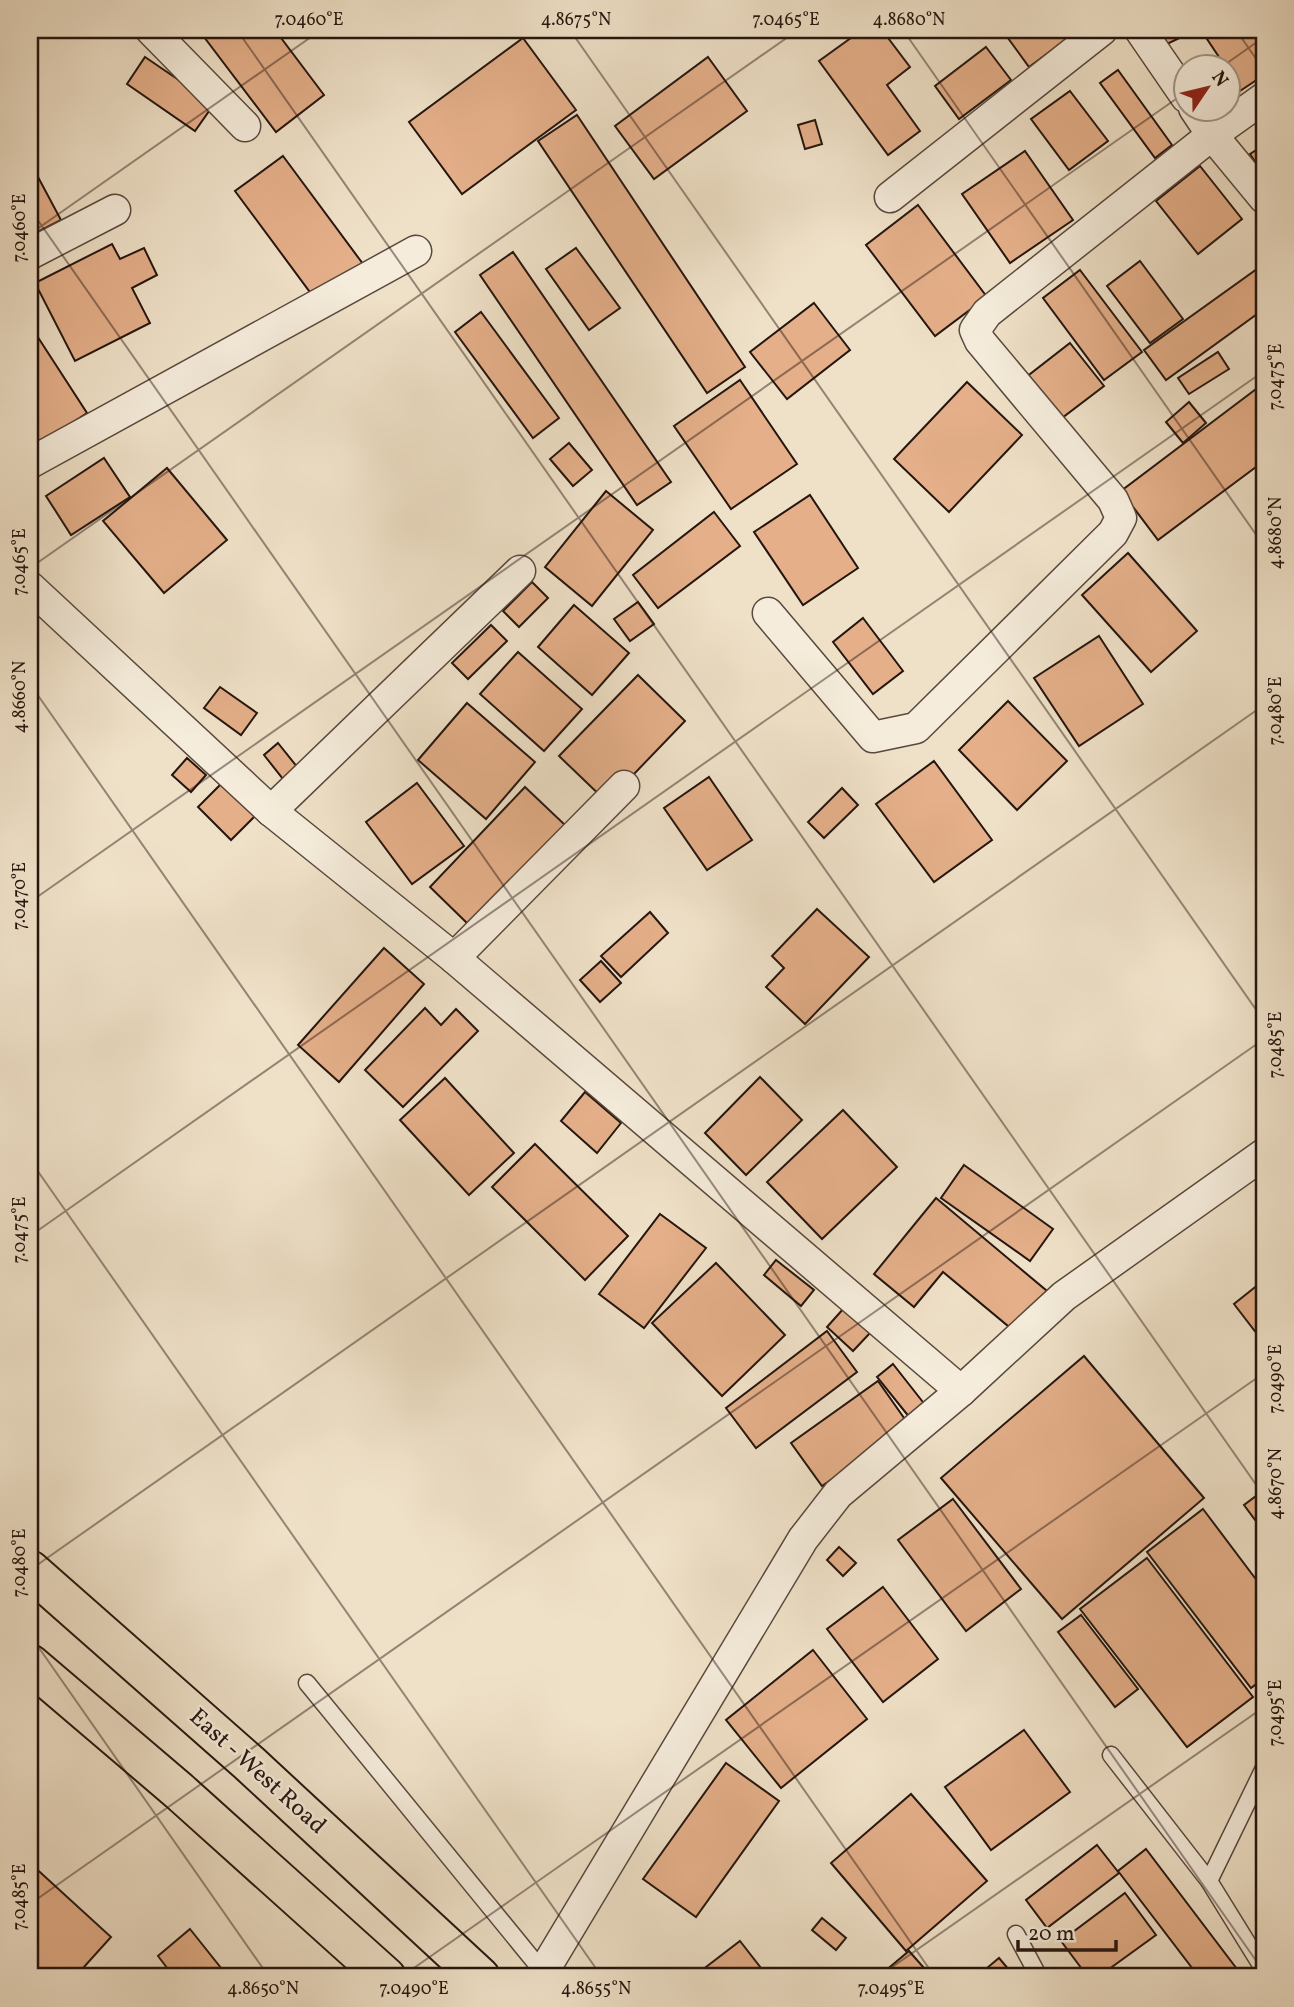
<svg xmlns="http://www.w3.org/2000/svg" width="1294" height="2007" font-family="Vollkorn,serif">
  <style>
    .building { fill: #e4af89; stroke: #25150f; stroke-width: 2 }
    .lines { fill: none; stroke-linecap: round; stroke-linejoin: round }
    .lane-casing { stroke: #58483d; stroke-width: 19 }
    .street-casing { stroke: #58483d; stroke-width: 33 }
    .primary-casing { stroke: #25150f; stroke-width: 42 }
    .lane { stroke: #f5ecdb; stroke-width: 16 }
    .street { stroke: #f5ecdb; stroke-width: 30 }
    .primary { stroke: #efe1c8; stroke-width: 38 }
    .ticks { fill: none; stroke: #25150f; stroke-width: 2; stroke-opacity: 0.45 }
    .labels { text-anchor: middle; dominant-baseline: central; stroke-width: 5; stroke-linejoin: round; paint-order: stroke }
    .street-label { font-size: 24px; fill: #25150f; stroke: #f5ecdb }
    .neatline { fill: none; stroke: #25150f; stroke-width: 2.5 }
    .ticks-label { font-size: 18px; text-anchor: middle; fill: #25150f }
  </style>
  <rect width="100%" height="100%" fill="#efe1c8"/>
  <filter id="stains"><feTurbulence type="fractalNoise" baseFrequency=".00286" numOctaves="4"/><feColorMatrix values="0 0 0 0 .2 0 0 0 0 .09 0 0 0 0 .02 0 0 0 .5 -.17"/></filter>
  <radialGradient id="worn" r=".72"><stop offset=".6" stop-color="#630" stop-opacity="0"/><stop offset="1" stop-color="#630" stop-opacity=".3"/></radialGradient>
  <g class="building">
    <polygon points="205,30 275,30 324,95 276,132 201,33"/>
    <polygon points="862,30 882,30 910,67 887,85 920,131 888,155 819,61"/>
    <polygon points="1012,30 1078,30 1078,31 1029,67 1005,34"/>
    <polygon points="1157,30 1196,30 1165,45"/>
    <polygon points="1221,30 1264,30 1264,75 1228,99 1228,66 1225,66 1207,39"/>
    <polygon points="523,38 576,110 462,194 409,122"/>
    <polygon points="986,47 1011,80 959,119 935,86"/>
    <polygon points="145,57 214,104 195,131 127,84"/>
    <polygon points="708,57 747,111 654,179 615,126"/>
    <polygon points="1118,70 1172,145 1155,158 1100,83"/>
    <polygon points="1070,91 1108,141 1069,170 1031,119"/>
    <polygon points="577,115 745,367 707,393 538,141"/>
    <polygon points="815,120 822,144 805,149 798,125"/>
    <polygon points="1264,145 1264,175 1250,154"/>
    <polygon points="1025,151 1073,220 1010,263 962,194"/>
    <polygon points="283,156 366,268 318,303 235,191"/>
    <polygon points="30,162 61,220 30,236"/>
    <polygon points="1200,166 1242,219 1198,254 1156,201"/>
    <polygon points="918,205 987,297 935,336 866,245"/>
    <polygon points="112,244 120,259 144,248 157,275 132,288 150,323 75,361 35,283"/>
    <polygon points="576,248 620,308 589,330 546,269"/>
    <polygon points="513,252 671,482 637,505 480,275"/>
    <polygon points="1140,261 1183,319 1150,343 1107,286"/>
    <polygon points="1264,264 1264,309 1166,380 1144,350"/>
    <polygon points="1080,270 1142,352 1104,380 1043,298"/>
    <polygon points="814,303 850,350 787,399 750,352"/>
    <polygon points="481,312 559,418 533,438 455,332"/>
    <polygon points="30,325 87,413 31,450 30,447"/>
    <polygon points="1070,343 1104,386 1058,421 1025,378"/>
    <polygon points="1218,352 1229,369 1189,394 1178,378"/>
    <polygon points="740,380 797,464 731,509 674,426"/>
    <polygon points="967,382 1022,435 949,512 894,459"/>
    <polygon points="1264,383 1264,461 1158,540 1121,491"/>
    <polygon points="1189,402 1206,423 1183,443 1166,422"/>
    <polygon points="569,443 592,470 573,486 550,459"/>
    <polygon points="104,458 130,497 71,535 46,496"/>
    <polygon points="167,468 227,540 164,593 103,521"/>
    <polygon points="606,491 653,530 592,606 545,567"/>
    <polygon points="810,495 858,568 803,605 754,532"/>
    <polygon points="714,512 740,546 658,608 633,575"/>
    <polygon points="1128,553 1197,631 1151,672 1082,595"/>
    <polygon points="532,582 548,598 519,627 503,611"/>
    <polygon points="638,602 654,624 630,641 614,619"/>
    <polygon points="574,605 629,653 592,695 538,647"/>
    <polygon points="863,618 903,671 873,694 833,642"/>
    <polygon points="491,625 507,641 468,679 452,663"/>
    <polygon points="1099,636 1143,704 1079,746 1034,678"/>
    <polygon points="518,652 582,709 544,751 480,694"/>
    <polygon points="638,675 685,721 607,802 559,756"/>
    <polygon points="220,687 257,713 241,735 204,708"/>
    <polygon points="1008,701 1067,761 1017,810 959,750"/>
    <polygon points="467,703 535,762 486,819 418,760"/>
    <polygon points="278,743 302,773 287,784 264,755"/>
    <polygon points="187,758 206,775 191,792 172,775"/>
    <polygon points="934,761 992,840 934,882 876,804"/>
    <polygon points="709,777 752,840 707,870 664,808"/>
    <polygon points="222,783 255,816 231,840 198,807"/>
    <polygon points="417,783 464,846 412,884 366,822"/>
    <polygon points="525,787 565,825 469,925 430,887"/>
    <polygon points="842,788 858,805 824,838 808,822"/>
    <polygon points="817,909 869,957 805,1024 766,987 784,968 772,956"/>
    <polygon points="650,912 668,933 621,977 601,956"/>
    <polygon points="384,948 424,984 339,1082 298,1045"/>
    <polygon points="601,961 621,983 600,1002 580,980"/>
    <polygon points="425,1008 441,1025 456,1009 478,1031 403,1107 365,1070"/>
    <polygon points="760,1077 802,1120 746,1175 705,1133"/>
    <polygon points="445,1078 514,1153 469,1195 400,1120"/>
    <polygon points="585,1092 621,1123 597,1153 561,1121"/>
    <polygon points="843,1110 897,1167 822,1239 767,1182"/>
    <polygon points="535,1144 628,1236 585,1280 492,1187"/>
    <polygon points="964,1165 1053,1229 1030,1261 941,1198"/>
    <polygon points="936,1198 1053,1296 1020,1336 943,1272 914,1307 874,1274"/>
    <polygon points="660,1214 706,1248 644,1328 599,1294"/>
    <polygon points="776,1260 814,1290 801,1306 764,1275"/>
    <polygon points="716,1263 785,1335 722,1396 652,1323"/>
    <polygon points="1264,1280 1264,1343 1234,1304"/>
    <polygon points="844,1308 870,1333 853,1351 827,1327"/>
    <polygon points="827,1331 857,1372 756,1448 726,1408"/>
    <polygon points="1084,1356 1204,1498 1062,1619 941,1478"/>
    <polygon points="893,1364 926,1406 910,1418 877,1377"/>
    <polygon points="878,1381 909,1425 822,1486 791,1443"/>
    <polygon points="1264,1490 1264,1532 1244,1505"/>
    <polygon points="953,1499 1021,1589 966,1631 898,1540"/>
    <polygon points="1203,1509 1264,1590 1264,1678 1251,1688 1147,1552"/>
    <polygon points="839,1547 856,1563 843,1576 827,1560"/>
    <polygon points="1147,1558 1253,1697 1187,1747 1080,1609"/>
    <polygon points="883,1587 938,1659 883,1702 827,1629"/>
    <polygon points="1081,1615 1138,1689 1115,1707 1058,1632"/>
    <polygon points="813,1650 867,1719 781,1788 726,1720"/>
    <polygon points="1024,1730 1070,1792 991,1850 945,1787"/>
    <polygon points="726,1763 779,1801 696,1917 643,1879"/>
    <polygon points="911,1794 987,1881 906,1951 831,1863"/>
    <polygon points="1097,1845 1119,1873 1047,1928 1026,1900"/>
    <polygon points="1146,1849 1243,1977 1199,1977 1118,1871"/>
    <polygon points="30,1863 111,1937 75,1977 30,1977"/>
    <polygon points="1125,1893 1156,1935 1098,1977 1088,1977 1061,1941"/>
    <polygon points="822,1918 846,1938 836,1950 812,1930"/>
    <polygon points="190,1929 225,1973 219,1977 174,1977 158,1956"/>
    <polygon points="740,1941 768,1977 693,1977"/>
    <polygon points="909,1951 932,1977 878,1977"/>
    <polygon points="999,1958 1015,1977 996,1977 987,1968"/>
  </g>
  <g class="lines">
    <g class="lane-casing">
      <g id="lane">
        <polyline points="307,1683 543,1972"/>
        <polyline points="1111,1755 1209,1881 1264,1970"/>
        <polyline points="1209,1881 1264,1768"/>
        <polyline points="1016,1934 1039,1977"/>
      </g>
    </g>
    <g class="street-casing">
      <g id="street">
        <polyline points="151,30 245,126"/>
        <polyline points="1140,30 1186,97"/>
        <polyline points="1194,108 1212,135 1264,198"/>
        <polyline points="890,197 1102,30"/>
        <polyline points="30,254 115,210"/>
        <polyline points="30,463 416,251"/>
        <polyline points="30,587 271,811 454,958 961,1391"/>
        <polyline points="768,613 873,737 916,728 1113,533 1121,518 1113,500 980,341 975,330 987,313 1212,135 1264,98"/>
        <polyline points="271,811 520,571"/>
        <polyline points="454,958 624,786"/>
        <polyline points="540,1977 803,1539 838,1494 961,1391 1064,1296 1264,1154"/>
      </g>
    </g>
    <g class="primary-casing">
      <g id="primary">
        <polyline points="30,1570 249,1763 480,1977"/>
        <polyline points="30,1664 179,1791 386,1977"/>
      </g>
    </g>
    <use href="#lane" class="lane"/>
    <use href="#street" class="street"/>
    <use href="#primary" class="primary"/>
  </g>
  <path class="ticks" d="M237,30L1264,1496M570,30L1264,1021M903,30L1264,546M1236,30L1264,70M1223,66L1264,37M30,209L1264,1972M30,234L321,30M30,568L798,30M30,684L935,1977M30,902L1186,92M30,1160L602,1977M30,1236L1264,371M30,1570L1264,705M30,1635L269,1977M30,1904L1264,1039M401,1977L1264,1373M878,1977L1264,1707"/>
  <g class="labels">
    <g class="street-label">
      <text transform="translate(257 1772) rotate(42)">East - West Road</text>
    </g>
  </g>
  <rect width="1294" height="2007" fill="none" stroke="#efe1c8" stroke-width="77"/>
  <g transform="translate(1207 88) rotate(55)"><circle r="33" fill="#f5ecdb" stroke="#a29689" stroke-width="2"/>
  <path d="M0-5L12 26L0 18L-12 26Z" fill="#8f2418"/>
  <text y="-10" font-size="19" font-weight="bold" text-anchor="middle" fill="#25150f">N</text>
  </g>
  <path d="M1018 1940v10h98v-10" fill="none" stroke="#25150f" stroke-width="3.5"/>
  <text x="1028" y="1940" font-size="21" fill="#25150f" stroke="#f5ecdb" stroke-width="5" paint-order="stroke">20 m</text>
  <rect x="38" y="38" width="1218" height="1930" class="neatline"/>
  <g class="ticks-label">
    <text x="309" y="25">7.0460°E</text>
    <text x="576" y="25">4.8675°N</text>
    <text x="786" y="25">7.0465°E</text>
    <text x="909" y="25">4.8680°N</text>
    <text transform="translate(19 228) rotate(-90)" y="6">7.0460°E</text>
    <text transform="translate(1275 377) rotate(-90)" y="6">7.0475°E</text>
    <text transform="translate(1275 533) rotate(-90)" y="6">4.8680°N</text>
    <text transform="translate(19 562) rotate(-90)" y="6">7.0465°E</text>
    <text transform="translate(19 697) rotate(-90)" y="6">4.8660°N</text>
    <text transform="translate(1275 711) rotate(-90)" y="6">7.0480°E</text>
    <text transform="translate(19 896) rotate(-90)" y="6">7.0470°E</text>
    <text transform="translate(1275 1045) rotate(-90)" y="6">7.0485°E</text>
    <text transform="translate(19 1230) rotate(-90)" y="6">7.0475°E</text>
    <text transform="translate(1275 1379) rotate(-90)" y="6">7.0490°E</text>
    <text transform="translate(1275 1484) rotate(-90)" y="6">4.8670°N</text>
    <text transform="translate(19 1563) rotate(-90)" y="6">7.0480°E</text>
    <text transform="translate(1275 1713) rotate(-90)" y="6">7.0495°E</text>
    <text transform="translate(19 1897) rotate(-90)" y="6">7.0485°E</text>
    <text x="263" y="1994">4.8650°N</text>
    <text x="414" y="1994">7.0490°E</text>
    <text x="596" y="1994">4.8655°N</text>
    <text x="891" y="1994">7.0495°E</text>
  </g>
  <rect width="100%" height="100%" filter="url(#stains)"/>
  <rect width="100%" height="100%" fill="url(#worn)"/>
</svg>
